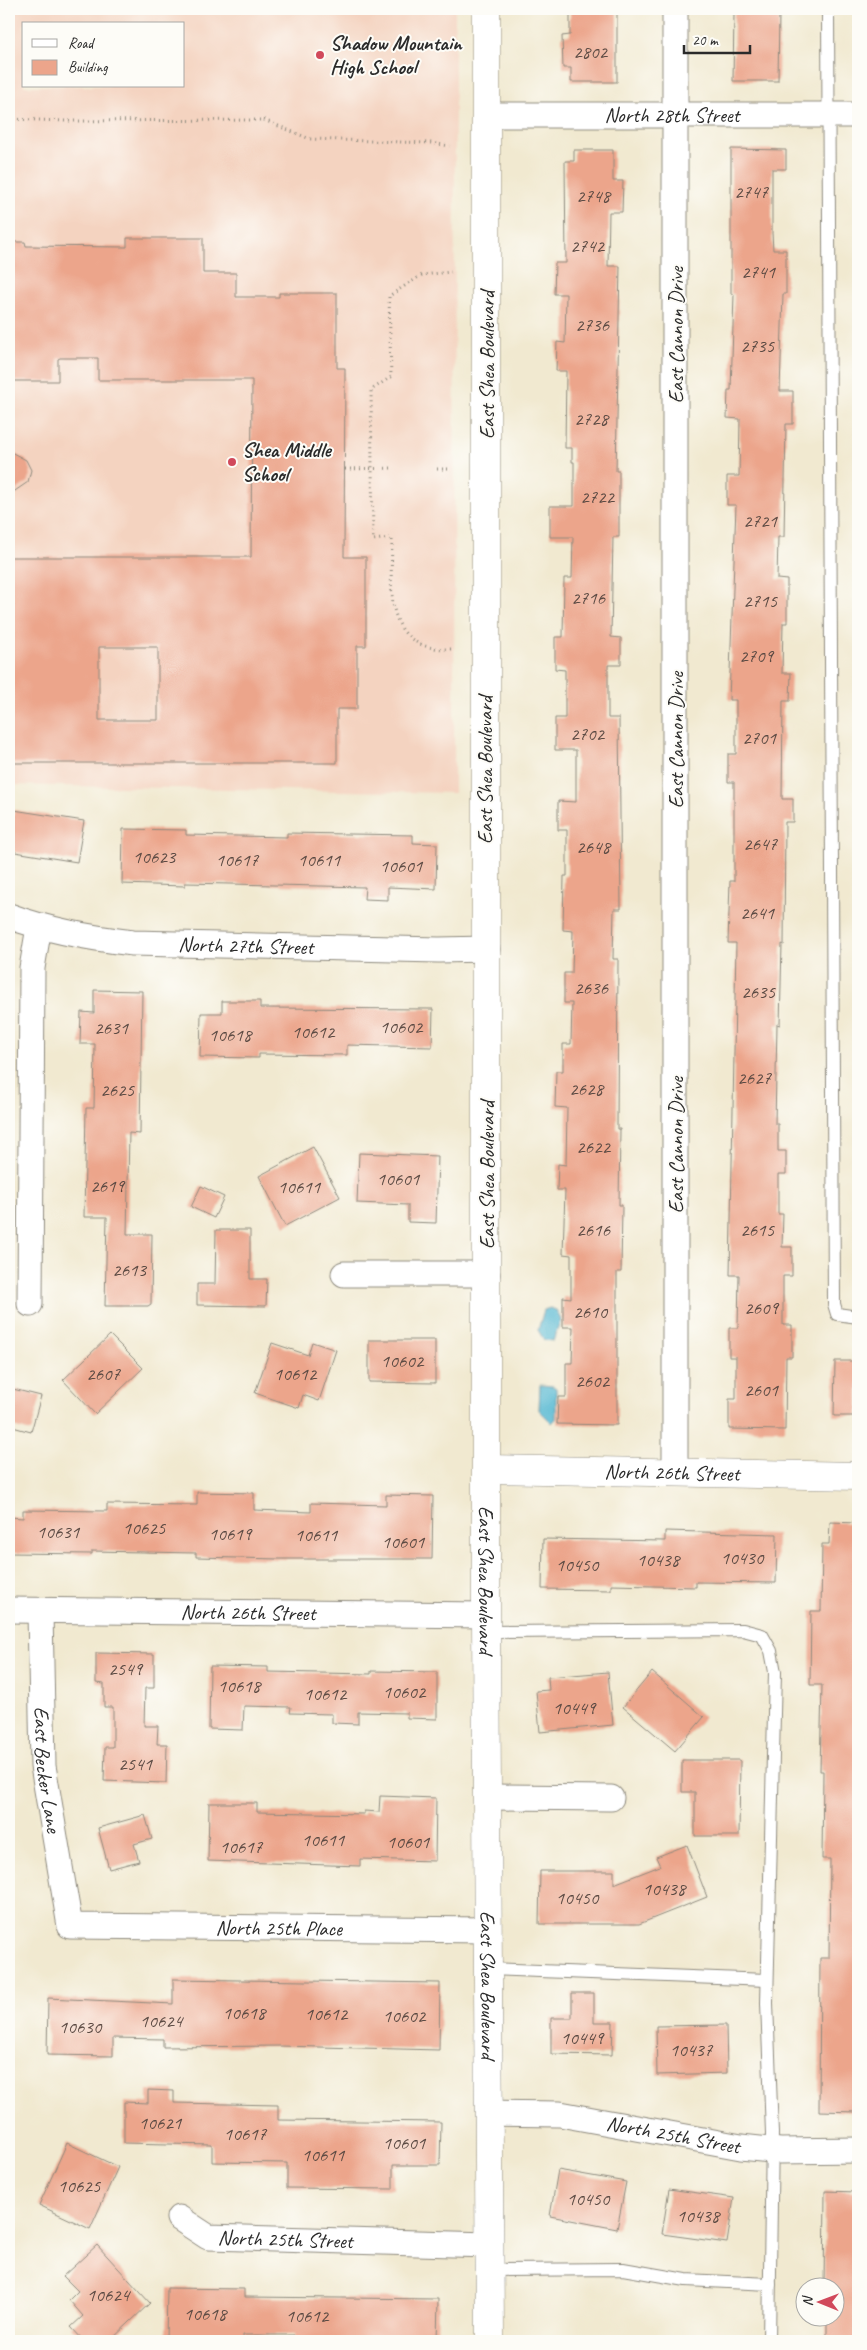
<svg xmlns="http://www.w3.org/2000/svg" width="867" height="2350" font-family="Caveat,sans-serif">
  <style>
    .built { fill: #f4d3c0; fill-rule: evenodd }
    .water { fill: #52b7d1; stroke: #3e717e }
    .building { fill: #eca58b; fill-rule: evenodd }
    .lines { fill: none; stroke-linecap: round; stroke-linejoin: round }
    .lane-casing { stroke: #8e8a7e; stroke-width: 14 }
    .street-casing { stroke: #8e8a7e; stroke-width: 27 }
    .secondary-casing { stroke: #8e8a7e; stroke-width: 29 }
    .path { stroke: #8e8a7e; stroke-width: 3; stroke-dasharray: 1 4; stroke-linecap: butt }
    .lane { stroke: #fff; stroke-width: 12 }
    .street { stroke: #fff; stroke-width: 25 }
    .secondary { stroke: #fff; stroke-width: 28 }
    .poi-dot { fill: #d1495b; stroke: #fdfcf7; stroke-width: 2 }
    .labels { text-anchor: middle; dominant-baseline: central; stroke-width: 4; stroke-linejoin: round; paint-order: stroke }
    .number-label { font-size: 19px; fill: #5b4a43 }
    .poi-label { font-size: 21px; font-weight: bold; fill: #2b2b2b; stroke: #fdfcf7; text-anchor: start }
    .street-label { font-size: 21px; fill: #2b2b2b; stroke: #fdfcf7 }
  </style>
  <rect width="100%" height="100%" fill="#fdfcf7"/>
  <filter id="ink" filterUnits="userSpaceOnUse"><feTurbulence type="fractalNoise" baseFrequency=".02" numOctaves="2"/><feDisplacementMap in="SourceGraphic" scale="10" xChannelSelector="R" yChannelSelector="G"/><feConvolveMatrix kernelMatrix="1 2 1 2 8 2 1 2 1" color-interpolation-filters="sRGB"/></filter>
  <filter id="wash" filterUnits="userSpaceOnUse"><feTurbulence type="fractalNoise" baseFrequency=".0096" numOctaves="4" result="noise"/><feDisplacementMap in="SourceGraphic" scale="20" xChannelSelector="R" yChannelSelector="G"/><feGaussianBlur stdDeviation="1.12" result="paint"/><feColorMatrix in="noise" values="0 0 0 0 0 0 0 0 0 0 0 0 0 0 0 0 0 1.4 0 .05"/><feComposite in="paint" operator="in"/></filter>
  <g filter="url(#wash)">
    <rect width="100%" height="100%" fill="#f1e9d0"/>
    <path class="built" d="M9,9H455L454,793L9,785ZM24,24H184V86H24Z"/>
    <g class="water">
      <polygon points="550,1308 556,1310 561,1320 553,1341 544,1340 538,1330 544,1310"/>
      <polygon points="540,1385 553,1386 556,1388 556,1419 552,1423 539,1410"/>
    </g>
    <g id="blocks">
      <g class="building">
        <polygon points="570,11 617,11 617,82 571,82 571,68 563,68 562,36 570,35"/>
        <polygon points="734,13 779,14 778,81 733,81"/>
        <polygon points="731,149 786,150 786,169 772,169 772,233 773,250 786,250 786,294 783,294 780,391 793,391 793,424 786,424 784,537 778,537 777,579 787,580 787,623 783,623 782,673 791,673 790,701 783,701 782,799 793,799 793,822 785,822 784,945 782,944 780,1025 777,1024 775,1124 778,1124 778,1151 786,1151 786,1174 778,1174 778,1214 783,1214 782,1247 792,1247 792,1276 783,1276 783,1325 792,1325 792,1357 786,1357 785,1430 729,1429 729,1399 736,1399 736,1357 729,1357 729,1328 738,1328 739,1275 730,1275 736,943 728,943 730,881 734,881 734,782 728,782 728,754 736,754 736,700 729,700 736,505 727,505 727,476 739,476 740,419 727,418 728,390 731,390 734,294 731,294"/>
        <polygon points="574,150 613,150 613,181 623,181 622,212 609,212 608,266 620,266 616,471 619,471 619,537 613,537 611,637 621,638 621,665 608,665 608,718 619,718 621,909 614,909 613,959 618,959 617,1129 620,1129 619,1205 622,1205 621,1272 617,1272 617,1425 557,1424 558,1397 566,1397 566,1363 572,1363 573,1327 563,1327 563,1297 571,1298 571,1255 563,1254 565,1190 557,1190 558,1164 566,1165 567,1108 555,1107 556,1071 563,1071 563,1044 571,1044 572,1003 564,1003 564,973 572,973 573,931 563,930 564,876 567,876 567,830 558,830 558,801 576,802 576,750 555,750 555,718 565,718 565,670 555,669 555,637 563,637 564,578 572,578 573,537 550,537 550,506 574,506 574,462 572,462 572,448 565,448 566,371 556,371 557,342 565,343 566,294 554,294 555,263 566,263 565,161 574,161"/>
        <path d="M127,238H203V273H236V297H279V293H337V368H345L344,557H366V646H357V709H337V763H9V557H251L252,380H98V358H60L58,359V381H9V242H25L26,246L127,247ZM99,647H158V720H99Z"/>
        <polygon points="9,451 26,460 31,470 28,482 9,495"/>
        <polygon points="14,810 84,821 77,862 9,851"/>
        <polygon points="123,829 186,830 186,835 287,837 287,833 413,835 413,843 437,844 436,889 388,887 388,900 364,899 365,887 185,883 185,886 122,884"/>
        <polygon points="94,990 142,991 140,1134 129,1133 127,1234 152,1234 151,1304 148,1306 105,1306 107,1217 84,1217 86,1108 94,1108 95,1044 80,1044 81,1012 94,1013"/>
        <polygon points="222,1001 260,1001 260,1008 433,1009 432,1047 347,1045 347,1055 259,1054 259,1058 200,1057 201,1013 222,1013"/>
        <polygon points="313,1147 340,1197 285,1226 259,1176"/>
        <polygon points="359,1153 438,1156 436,1223 408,1222 408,1205 357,1203"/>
        <polygon points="201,1186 224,1197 214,1218 191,1207"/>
        <polygon points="216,1230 250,1230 250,1279 267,1279 266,1306 197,1305 197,1284 215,1284"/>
        <polygon points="110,1335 143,1368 95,1414 63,1380"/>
        <polygon points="369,1340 435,1340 435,1383 369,1382"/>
        <polygon points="312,1342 336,1350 319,1401 303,1395 299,1408 255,1393 272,1343 308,1355"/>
        <polygon points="835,1361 858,1361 858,1416 834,1416"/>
        <polygon points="9,1388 41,1396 31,1432 9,1426"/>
        <polygon points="197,1492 254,1493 254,1510 311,1512 311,1503 386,1505 386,1495 433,1496 432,1559 279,1559 196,1557 196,1553 92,1551 92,1554 9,1553 9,1517 23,1518 23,1510 107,1511 107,1504 197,1505"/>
        <polygon points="830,1522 858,1523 856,1652 858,1652 858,2112 819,2111 820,1958 829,1958 830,1859 822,1859 823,1771 820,1771 822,1685 810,1685 811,1611 821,1611 822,1544 829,1544"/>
        <polygon points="665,1531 777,1534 776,1583 696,1582 696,1587 611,1585 611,1590 542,1589 543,1539 665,1541"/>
        <polygon points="96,1653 154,1654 154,1688 145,1688 144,1726 158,1726 157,1744 167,1744 166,1783 104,1781 105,1747 113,1747 113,1707 104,1707 104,1684 96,1683"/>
        <polygon points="210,1666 268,1667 268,1672 371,1674 371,1671 437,1672 437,1719 407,1718 407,1713 358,1712 358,1724 332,1723 332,1714 290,1713 291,1707 244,1706 243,1730 209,1729"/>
        <polygon points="608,1672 613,1725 540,1732 536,1691 549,1690 548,1677"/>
        <polygon points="652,1672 704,1717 675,1751 623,1707"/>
        <polygon points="682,1760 740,1760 739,1836 695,1836 695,1792 682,1792"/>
        <polygon points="380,1796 436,1798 435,1861 360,1859 360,1866 208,1861 209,1803 257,1803 257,1812 364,1814 364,1811 379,1812"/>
        <polygon points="145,1815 152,1839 134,1844 139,1861 109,1869 98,1828"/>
        <polygon points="687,1845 707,1897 639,1924 539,1924 540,1871 614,1871 614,1884 660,1866 656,1857"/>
        <polygon points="173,1979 440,1983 439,2050 280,2046 163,2047 163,2039 113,2038 113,2056 47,2055 48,1998 173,2004"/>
        <polygon points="572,1993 594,1993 594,2022 613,2022 612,2055 551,2054 551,2018 572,2018"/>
        <polygon points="726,2025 727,2073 657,2075 656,2026"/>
        <polygon points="148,2090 174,2091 174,2103 278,2105 278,2120 441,2122 440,2165 393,2165 393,2189 287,2188 287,2163 212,2162 212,2145 124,2143 124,2102 148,2103"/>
        <polygon points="67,2143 118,2167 90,2229 39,2205"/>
        <polygon points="558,2170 626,2182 617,2229 550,2216"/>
        <polygon points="669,2189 734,2198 727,2243 662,2234"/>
        <polygon points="825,2191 858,2192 858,2341 827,2341 827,2318 834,2318 834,2288 824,2288"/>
        <polygon points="97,2245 150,2303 110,2341 84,2341 71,2327 83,2316 69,2300 78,2291 63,2276"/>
        <polygon points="167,2288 244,2289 244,2297 438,2299 437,2341 294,2341 294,2335 243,2335 243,2340 166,2341"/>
      </g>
    </g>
  </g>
  <g filter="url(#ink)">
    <use href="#blocks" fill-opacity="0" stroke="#8e8a7e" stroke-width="1"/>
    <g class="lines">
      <g class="lane-casing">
        <g id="lane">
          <polyline points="828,9 834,1304 837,1314 858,1317"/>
          <polyline points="486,1632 743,1630 762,1635 771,1651 775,1672 767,2003 772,2133 769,2341"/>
          <polyline points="488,1969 767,1980"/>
          <polyline points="490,2270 623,2269 686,2280 770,2284"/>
        </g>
      </g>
      <g class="street-casing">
        <g id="street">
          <path id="s1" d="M486,115H858"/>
          <path id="s2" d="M9,916C49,931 90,938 133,943L439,950L487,949"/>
          <polyline points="344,1274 487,1274"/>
          <polyline points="30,1304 32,968 39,927"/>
          <polyline points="675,1472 675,9"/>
          <path id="s3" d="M9,1610L486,1615"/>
          <path id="s4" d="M40,1612L43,1766L70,1926L488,1930"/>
          <polyline points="488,1797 611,1798"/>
          <path id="s5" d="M489,2113L560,2114L741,2147L780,2151L858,2150"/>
          <path id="s6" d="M179,2218L208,2237L489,2245"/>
        </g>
      </g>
      <g class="secondary-casing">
        <g id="secondary">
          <path id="s7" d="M486,9V1615L490,2341"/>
          <path id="s8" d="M487,1469L858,1476"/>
        </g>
      </g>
      <g class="path">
        <polyline points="9,119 67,121 264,120 310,139 431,143 450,146"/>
        <polyline points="345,469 395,468"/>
        <polyline points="437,469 451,469"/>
        <path d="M451,649C380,651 392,586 392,538L373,540L371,390L391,377L389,296L422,275L451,272"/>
      </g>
      <use href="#lane" class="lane"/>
      <use href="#street" class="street"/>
      <use href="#secondary" class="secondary"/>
    </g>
  </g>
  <g class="poi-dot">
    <circle cx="320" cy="55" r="5"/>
    <circle cx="232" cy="462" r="5"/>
  </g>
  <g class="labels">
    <g class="number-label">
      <text x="590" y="52">2802</text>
      <text x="751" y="192">2747</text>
      <text x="593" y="196">2748</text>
      <text x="587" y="246">2742</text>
      <text x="758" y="272">2741</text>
      <text x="592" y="325">2736</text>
      <text x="757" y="346">2735</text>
      <text x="591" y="419">2728</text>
      <text x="597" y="497">2722</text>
      <text x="760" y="521">2721</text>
      <text x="588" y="598">2716</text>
      <text x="760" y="601">2715</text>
      <text x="756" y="656">2709</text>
      <text x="587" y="734">2702</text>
      <text x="759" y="738">2701</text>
      <text x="760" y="844">2647</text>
      <text x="593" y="847">2648</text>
      <text x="154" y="857">10623</text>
      <text x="237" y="860">10617</text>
      <text x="319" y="860">10611</text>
      <text x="401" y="866">10601</text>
      <text x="757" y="913">2641</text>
      <text x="591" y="988">2636</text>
      <text x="758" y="992">2635</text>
      <text x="401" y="1027">10602</text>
      <text x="111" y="1028">2631</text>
      <text x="313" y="1032">10612</text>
      <text x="230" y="1035">10618</text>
      <text x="754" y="1078">2627</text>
      <text x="586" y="1089">2628</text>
      <text x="117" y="1090">2625</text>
      <text x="593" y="1147">2622</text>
      <text x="398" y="1179">10601</text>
      <text x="107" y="1186">2619</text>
      <text x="299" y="1187">10611</text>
      <text x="593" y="1230">2616</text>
      <text x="757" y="1230">2615</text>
      <text x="129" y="1270">2613</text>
      <text x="761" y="1308">2609</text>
      <text x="590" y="1312">2610</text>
      <text x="402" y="1361">10602</text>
      <text x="103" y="1374">2607</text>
      <text x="295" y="1374">10612</text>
      <text x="592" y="1381">2602</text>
      <text x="761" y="1390">2601</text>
      <text x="144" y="1528">10625</text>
      <text x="58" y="1532">10631</text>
      <text x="230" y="1534">10619</text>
      <text x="316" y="1535">10611</text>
      <text x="403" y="1542">10601</text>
      <text x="742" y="1558">10430</text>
      <text x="658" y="1560">10438</text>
      <text x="577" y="1565">10450</text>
      <text x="125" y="1669">2549</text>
      <text x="239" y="1686">10618</text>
      <text x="404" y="1692">10602</text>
      <text x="325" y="1694">10612</text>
      <text x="574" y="1708">10449</text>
      <text x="135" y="1764">2541</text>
      <text x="323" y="1840">10611</text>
      <text x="408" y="1842">10601</text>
      <text x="241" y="1847">10617</text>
      <text x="664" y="1889">10438</text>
      <text x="577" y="1898">10450</text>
      <text x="244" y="2013">10618</text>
      <text x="326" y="2014">10612</text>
      <text x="404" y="2016">10602</text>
      <text x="161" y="2021">10624</text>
      <text x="80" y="2027">10630</text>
      <text x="582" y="2038">10449</text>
      <text x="691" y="2050">10437</text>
      <text x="160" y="2123">10621</text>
      <text x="245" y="2134">10617</text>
      <text x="404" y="2143">10601</text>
      <text x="323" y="2155">10611</text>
      <text x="79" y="2186">10625</text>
      <text x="588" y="2199">10450</text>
      <text x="698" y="2216">10438</text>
      <text x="108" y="2295">10624</text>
      <text x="205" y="2314">10618</text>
      <text x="307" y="2316">10612</text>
    </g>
    <g class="poi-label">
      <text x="330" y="43">Shadow Mountain<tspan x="330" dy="24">High School</tspan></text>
      <text x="242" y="450">Shea Middle<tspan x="242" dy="24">School</tspan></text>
    </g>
    <g class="street-label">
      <text stroke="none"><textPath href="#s1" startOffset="186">North 28th Street</textPath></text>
      <text transform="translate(676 335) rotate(-90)">East Cannon Drive</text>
      <text transform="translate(487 365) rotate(-90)">East Shea Boulevard</text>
      <text transform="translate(676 740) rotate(-90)">East Cannon Drive</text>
      <text transform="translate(485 770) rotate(-90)">East Shea Boulevard</text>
      <text stroke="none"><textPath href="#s2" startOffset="240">North 27th Street</textPath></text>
      <text transform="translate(676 1145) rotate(-90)">East Cannon Drive</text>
      <text transform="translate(487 1175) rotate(-90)">East Shea Boulevard</text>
      <text stroke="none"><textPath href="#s8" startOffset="185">North 26th Street</textPath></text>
      <text stroke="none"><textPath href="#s7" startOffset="1571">East Shea Boulevard</textPath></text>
      <text stroke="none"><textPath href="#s3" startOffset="239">North 26th Street</textPath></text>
      <text stroke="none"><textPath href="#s4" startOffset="158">East Becker Lane</textPath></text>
      <text stroke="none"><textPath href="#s4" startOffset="525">North 25th Place</textPath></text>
      <text stroke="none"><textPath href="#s7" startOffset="1976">East Shea Boulevard</textPath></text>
      <text stroke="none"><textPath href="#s5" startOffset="186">North 25th Street</textPath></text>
      <text stroke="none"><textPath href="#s6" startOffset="112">North 25th Street</textPath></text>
    </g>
  </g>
  <rect width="867" height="2350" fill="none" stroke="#fdfcf7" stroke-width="30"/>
  <rect x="22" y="22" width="162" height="65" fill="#fdfcf7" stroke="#a9a8a5"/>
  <rect x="32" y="39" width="25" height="8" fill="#ffffff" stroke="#a9a8a5"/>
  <text x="68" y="48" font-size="15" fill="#2b2b2b">Road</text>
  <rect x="32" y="60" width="25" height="15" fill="#eca58b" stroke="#a9a8a5"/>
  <text x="68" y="72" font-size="15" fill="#2b2b2b">Building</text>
  <g transform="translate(820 2302) rotate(271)"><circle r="24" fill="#fdfcf7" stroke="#a9a8a5"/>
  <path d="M0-4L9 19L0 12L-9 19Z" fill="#d1495b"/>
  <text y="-8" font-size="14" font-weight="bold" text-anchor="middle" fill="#2b2b2b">N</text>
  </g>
  <path d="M684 45v8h66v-8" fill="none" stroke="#2b2b2b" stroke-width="2.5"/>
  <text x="692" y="45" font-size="15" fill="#2b2b2b" stroke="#fdfcf7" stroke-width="4" paint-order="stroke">20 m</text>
</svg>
